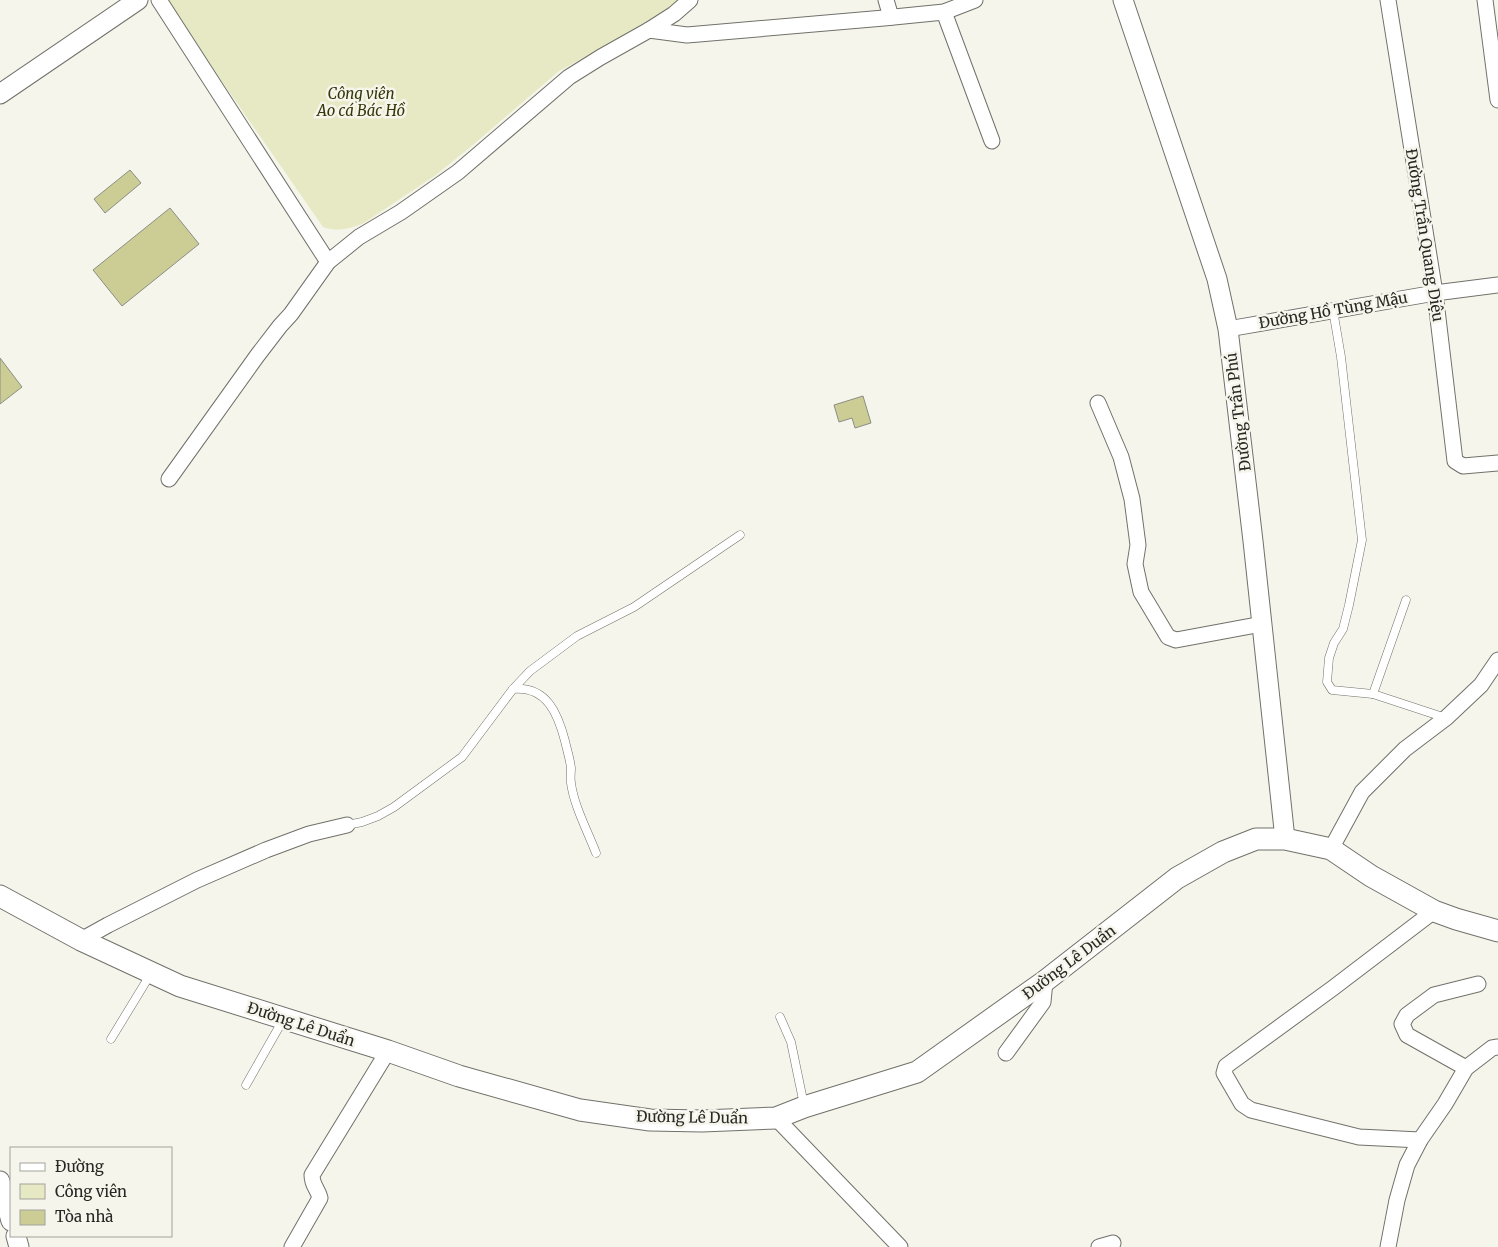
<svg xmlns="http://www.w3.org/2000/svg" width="1498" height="1247" font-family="Merriweather,serif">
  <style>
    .green { fill: #e7e9c5 }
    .building { fill: #cbcd95; stroke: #8c8d85 }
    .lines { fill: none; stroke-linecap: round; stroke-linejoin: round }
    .service-casing { stroke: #71716a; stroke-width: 9 }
    .minor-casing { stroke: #71716a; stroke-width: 17 }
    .tertiary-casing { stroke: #71716a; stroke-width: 21 }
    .secondary-casing { stroke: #71716a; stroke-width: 23 }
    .service { stroke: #fff; stroke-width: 8 }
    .minor { stroke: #fff; stroke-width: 15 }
    .tertiary { stroke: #fff; stroke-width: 19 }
    .secondary { stroke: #fff; stroke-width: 21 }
    .labels { text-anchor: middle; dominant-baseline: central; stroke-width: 5; stroke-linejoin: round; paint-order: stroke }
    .park-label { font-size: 15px; font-style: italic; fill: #363609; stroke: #f5f5ec }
    .street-label { font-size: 15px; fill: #272724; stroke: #f5f5ec }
  </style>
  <rect width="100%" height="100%" fill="#f5f5ec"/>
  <path class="green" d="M169,0H680L658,16L623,37L559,71L474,144L436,175L364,223C349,229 338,232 323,227L171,8Z"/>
  <g class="building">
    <polygon points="130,170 141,183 105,213 94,199"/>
    <polygon points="170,208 199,244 122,306 93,270"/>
    <polygon points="0,358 22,387 0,404"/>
    <polygon points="863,396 871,423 855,428 852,418 839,422 834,405"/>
  </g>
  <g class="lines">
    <g class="service-casing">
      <g id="service">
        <polyline points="1333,310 1341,357 1362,540 1349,605 1343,629 1334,643 1329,658 1327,682 1332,690 1373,694 1446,718"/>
        <path d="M513,689C547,686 558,714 565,741C567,750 570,759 571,768C571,773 570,778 571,783C574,806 588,832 596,853"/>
        <polyline points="1373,694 1406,600"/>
        <polyline points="347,825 362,822 378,816 394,807 462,757 513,689 530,671 577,636 634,607 740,535"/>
        <polyline points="780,1017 791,1042 804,1105"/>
        <polyline points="111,1039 150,975"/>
        <polyline points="246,1085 283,1020"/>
      </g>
    </g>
    <g class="minor-casing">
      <g id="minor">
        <polyline points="159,0 328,262"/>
        <polyline points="886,0 891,17"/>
        <polyline points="1388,0 1435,293 1455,461 1463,466 1498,463"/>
        <polyline points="1485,0 1498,100"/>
        <polyline points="944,12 992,141"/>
        <polyline points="649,30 687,35 884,18 944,12 975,0"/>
        <polyline points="1228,329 1435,293 1498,285"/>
        <polyline points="1098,403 1121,457 1132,499 1138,545 1135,564 1141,592 1168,637 1176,640 1262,624"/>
        <polyline points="169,479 257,356 280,326 291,314 328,262 359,237 401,212 458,172 569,77 601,57 649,30 674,14 690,0"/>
        <polyline points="1331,849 1362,792 1405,749 1446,718 1481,685 1498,660"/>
        <polyline points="81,940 108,925 197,880 266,850 309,834 347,825"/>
        <polyline points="1006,1053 1043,1002 1045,981"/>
        <polyline points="1466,1068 1407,1035 1402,1024 1407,1015 1434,995 1478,984"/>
        <polyline points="776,1118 900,1247"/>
        <polyline points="1420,1140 1359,1137 1251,1110 1242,1104 1224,1073 1226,1066 1333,988 1434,911"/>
        <path d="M292,1247L320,1198C318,1189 312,1186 312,1175L388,1051"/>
        <polyline points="1099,1247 1113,1243"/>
        <polyline points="1388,1247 1397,1200 1407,1165 1420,1140 1445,1104 1466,1068 1492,1048 1498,1047"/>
      </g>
    </g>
    <g class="tertiary-casing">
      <g id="tertiary">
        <polyline points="1123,0 1217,279 1228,329 1253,541 1285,839"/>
        <polyline points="0,94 138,0"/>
        <polyline points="0,1181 11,1221"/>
        <polyline points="16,1236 19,1247"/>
      </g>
    </g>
    <g class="secondary-casing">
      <polyline id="secondary" points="0,896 81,940 180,986 388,1051 459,1076 580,1110 650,1120 702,1121 776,1118 804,1107 917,1072 1045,981 1177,878 1223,852 1256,839 1285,839 1331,849 1371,876 1434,911 1456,919 1498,931"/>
    </g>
    <use href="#service" class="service"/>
    <use href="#minor" class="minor"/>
    <use href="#tertiary" class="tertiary"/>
    <use href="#secondary" class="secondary"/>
  </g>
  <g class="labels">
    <g class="park-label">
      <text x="361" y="93">Công viên<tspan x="361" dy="17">Ao cá Bác Hồ</tspan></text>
    </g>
    <g class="street-label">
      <text transform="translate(1425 235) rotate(81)">Đường Trần Quang Diệu</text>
      <text transform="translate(1333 310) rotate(-10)">Đường Hồ Tùng Mậu</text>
      <text transform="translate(1238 412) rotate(-97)">Đường Trần Phú</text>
      <text transform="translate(1069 962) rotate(-37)">Đường Lê Duẩn</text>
      <text transform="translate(301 1024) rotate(18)">Đường Lê Duẩn</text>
      <text transform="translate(692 1117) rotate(1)">Đường Lê Duẩn</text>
    </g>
  </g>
  <rect x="10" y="1147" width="162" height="90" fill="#f5f5ec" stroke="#a3a39c"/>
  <rect x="20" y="1163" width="25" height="8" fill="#ffffff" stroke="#a3a39c"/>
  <text x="55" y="1172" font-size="15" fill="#272724">Đường</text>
  <rect x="20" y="1184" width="25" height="15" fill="#e7e9c5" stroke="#a3a39c"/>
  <text x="55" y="1197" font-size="15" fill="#272724">Công viên</text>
  <rect x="20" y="1210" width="25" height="15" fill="#cbcd95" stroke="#a3a39c"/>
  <text x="55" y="1222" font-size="15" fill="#272724">Tòa nhà</text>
</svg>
